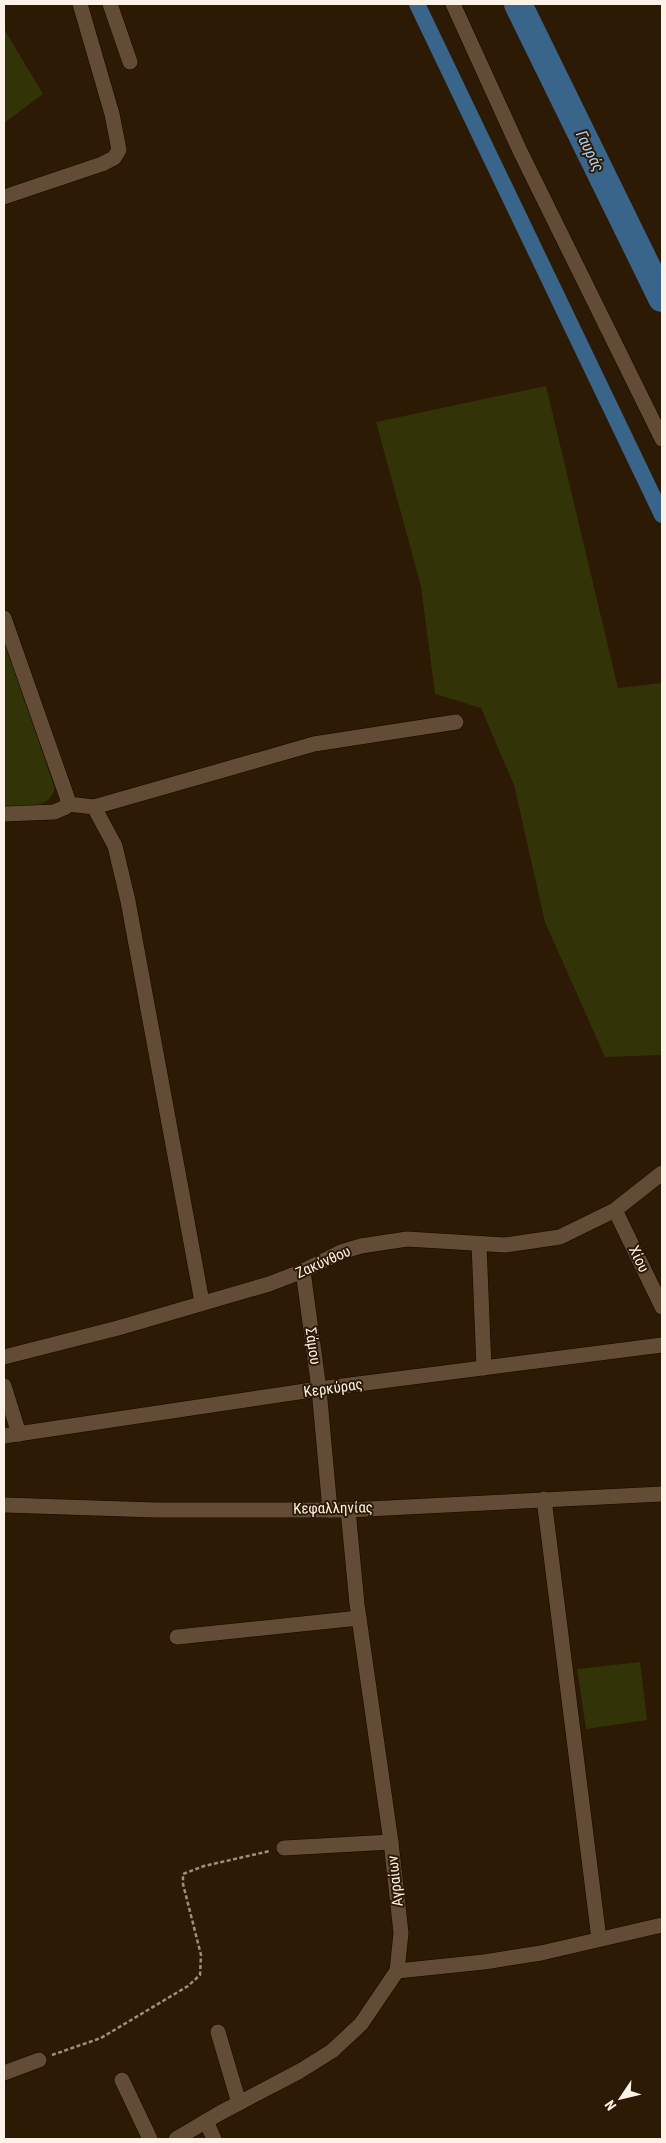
<svg xmlns="http://www.w3.org/2000/svg" width="666" height="2143" font-family="'Roboto Condensed',sans-serif">
  <style>
    .green { fill: #323307 }
    .lines { fill: none; stroke-linecap: round; stroke-linejoin: round }
    .canal { stroke: #39658b; stroke-width: 16 }
    .river { stroke: #39658b; stroke-width: 28 }
    .minor-casing { stroke: #150500; stroke-width: 16 }
    .path { stroke: #9e8f7f; stroke-width: 2.5; stroke-dasharray: 4 2.5; stroke-linecap: butt }
    .minor { stroke: #624c35; stroke-width: 15 }
    .labels { text-anchor: middle; dominant-baseline: central; stroke-width: 4; stroke-linejoin: round; paint-order: stroke }
    .street-label { font-size: 15px; fill: #fdf2e7; stroke: #2d1a04 }
    .water-label { font-size: 16px; font-style: italic; fill: #add4f8; stroke: #2d1a04 }
  </style>
  <rect width="100%" height="100%" fill="#2d1a04"/>
  <g class="green">
    <polygon points="4,29 43,94 4,123"/>
    <polygon points="546,386 618,688 662,683 662,1055 605,1057 545,922 514,785 481,708 435,694 421,586 376,422"/>
    <path d="M4,638L55,789C47,811 24,807 4,808Z"/>
    <polygon points="640,1662 647,1720 586,1729 577,1669"/>
  </g>
  <g class="lines">
    <polyline class="canal" points="417,4 662,515"/>
    <polyline class="river" points="518,4 662,298"/>
    <g class="minor-casing">
      <g id="minor">
        <polyline points="110,4 130,62"/>
        <polyline points="453,4 520,151 662,439"/>
        <polyline points="4,197 102,164 114,158 119,150 112,114 80,4"/>
        <polyline points="4,618 68,800 66,807 54,812 4,814"/>
        <polyline points="68,804 94,807 115,846 128,901 202,1302"/>
        <polyline points="94,807 314,744 456,722"/>
        <polyline points="615,1210 662,1307"/>
        <polyline points="479,1244 484,1368"/>
        <polyline points="303,1271 319,1389 330,1510"/>
        <polyline points="4,1357 118,1328 269,1284 303,1271 341,1252 361,1246 407,1239 505,1245 560,1237 615,1210 662,1173"/>
        <polyline points="4,1386 19,1434"/>
        <polyline points="4,1436 319,1389 662,1345"/>
        <polyline points="544,1499 599,1939"/>
        <polyline points="4,1505 155,1510 348,1510 662,1494"/>
        <polyline points="177,1637 359,1618"/>
        <polyline points="284,1848 391,1842"/>
        <polyline points="397,1971 484,1962 541,1953 662,1925"/>
        <polyline points="218,2032 239,2103"/>
        <polyline points="4,2073 39,2060"/>
        <polyline points="122,2080 150,2139"/>
        <polyline points="206,2121 214,2139"/>
        <polyline points="176,2139 220,2113 300,2071 332,2051 361,2024 397,1971 401,1933 391,1842 357,1604 348,1510"/>
      </g>
    </g>
    <polyline class="path" points="52,2055 101,2038 188,1986 200,1975 201,1955 183,1884 183,1874 204,1866 270,1851"/>
    <use href="#minor" class="minor"/>
  </g>
  <g class="labels">
    <g class="street-label">
      <text transform="translate(639 1259) rotate(64)">Χίου</text>
      <text transform="translate(323 1262) rotate(-24)">Ζακύνθου</text>
      <text transform="translate(313 1346) rotate(82)">Σάμου</text>
      <text transform="translate(333 1388) rotate(-8)">Κερκύρας</text>
      <text transform="translate(333 1508) rotate(-1)">Κεφαλληνίας</text>
      <text transform="translate(395 1881) rotate(-96)">Αγραίων</text>
    </g>
    <g class="water-label">
      <text transform="translate(590 151) rotate(64)">Γαυράς</text>
    </g>
  </g>
  <rect width="666" height="2143" fill="none" stroke="#fdf2e7" stroke-width="10"/>
  <g transform="translate(621 2098) rotate(235)" stroke="#2d1a04" stroke-width="4" paint-order="stroke">
  <path d="M0-4L9 19L0 12L-9 19Z" fill="#fdf2e7"/>
  <text y="-8" font-size="14" font-weight="bold" text-anchor="middle" fill="#fdf2e7">N</text>
  </g>
</svg>
